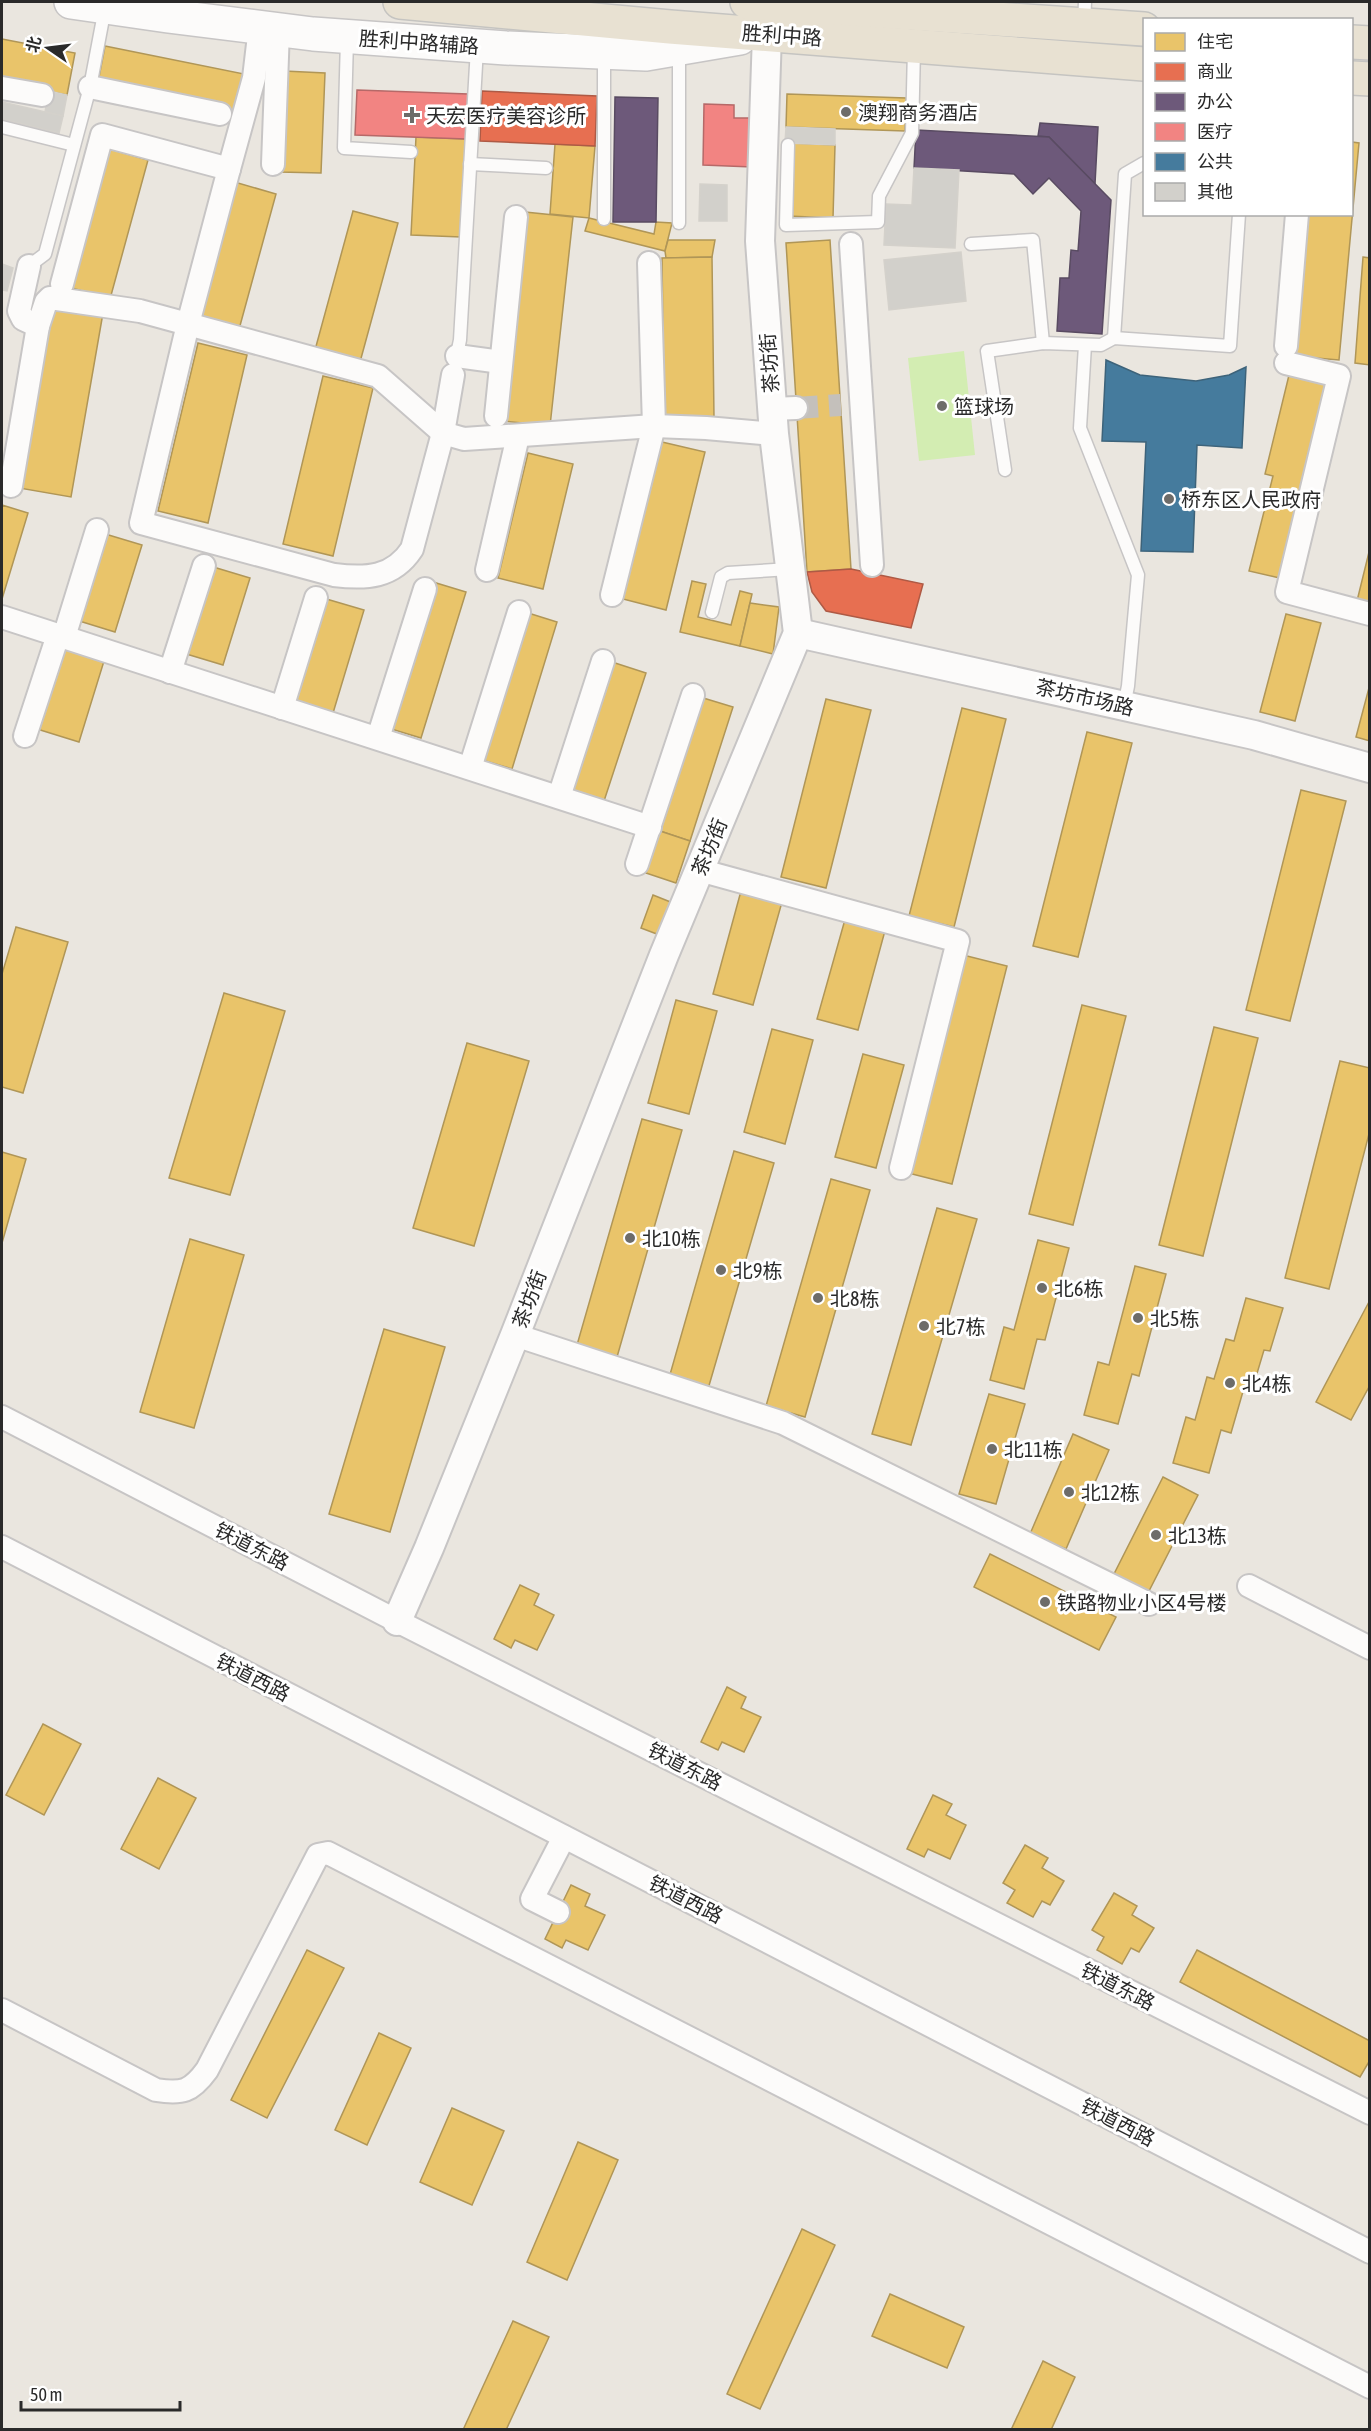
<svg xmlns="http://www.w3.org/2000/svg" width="1371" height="2431" font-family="'Asap Condensed','Noto Sans SC',sans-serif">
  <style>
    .pitch { fill: #d3edb2 }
    .homes { fill: #e9c46a; stroke: #b09657; stroke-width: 1.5 }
    .shops { fill: #e76f51; stroke: #ae5a45; stroke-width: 1.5 }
    .offices { fill: #6d597a; stroke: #594b62; stroke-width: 1.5 }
    .health { fill: #f28482; stroke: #b66968; stroke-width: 1.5 }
    .public { fill: #457b9d; stroke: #3d637a; stroke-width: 1.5 }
    .building { fill: #d2d0cb; stroke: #d4d1cb; stroke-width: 1.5 }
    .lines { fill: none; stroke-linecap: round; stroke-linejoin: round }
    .minor-tunnel { stroke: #c4c0bb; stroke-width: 22; stroke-dasharray: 22 11; stroke-linecap: butt }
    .service-casing { stroke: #c7c5c5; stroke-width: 15 }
    .minor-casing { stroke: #c7c5c5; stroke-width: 26 }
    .tertiary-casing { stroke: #c7c5c5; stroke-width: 32 }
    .secondary-casing { stroke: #c7c5c5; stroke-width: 36 }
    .trunk-casing { stroke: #c5c4c1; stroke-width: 36 }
    .service { stroke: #fcfbfa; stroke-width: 12 }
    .minor { stroke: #fcfbfa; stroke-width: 22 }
    .tertiary { stroke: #fcfbfa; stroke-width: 28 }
    .secondary { stroke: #fcfbfa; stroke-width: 33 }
    .trunk { stroke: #e8e1d2; stroke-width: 33 }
    .poi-dot { fill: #6d6c69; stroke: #fff; stroke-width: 2 }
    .labels { text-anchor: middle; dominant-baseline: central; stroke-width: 6; stroke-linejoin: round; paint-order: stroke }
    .street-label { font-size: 20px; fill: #2a2a2a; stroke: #fff }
    .poi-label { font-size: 20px; fill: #2a2a2a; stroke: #fff; text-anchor: start }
  </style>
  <rect width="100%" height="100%" fill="#eae6df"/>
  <polygon class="pitch" points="964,351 975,455 919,461 908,358"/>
  <g class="homes">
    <polygon points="2,39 75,53 67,95 2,82"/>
    <polygon points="105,46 249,75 242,112 98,82"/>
    <polygon points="284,71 325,73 321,173 280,172"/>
    <polygon points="787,94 906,98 905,131 786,127"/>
    <polygon points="416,137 466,139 461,237 411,235"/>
    <polygon points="1352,142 1359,143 1339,360 1293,356 1306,214 1352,214"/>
    <polygon points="791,143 835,145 833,218 788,216"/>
    <polygon points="555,144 595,146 589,218 550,214"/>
    <polygon points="103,147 148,160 110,299 65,286"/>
    <polygon points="231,181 276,194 238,333 193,321"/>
    <polygon points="353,211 398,223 360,362 315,350"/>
    <polygon points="525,212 573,217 550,426 503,421"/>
    <polygon points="589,218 654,234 656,222 672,223 665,251 585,231"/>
    <polygon points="668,240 715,240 712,257 666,258 665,251"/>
    <polygon points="830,240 851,569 807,572 786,243"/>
    <polygon points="712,257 714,418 664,419 662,258"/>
    <polygon points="1363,257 1370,258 1370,365 1355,363"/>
    <polygon points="51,304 103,313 71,497 19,488"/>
    <polygon points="198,343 247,355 208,523 158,511"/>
    <polygon points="1290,371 1327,381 1302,482 1308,484 1284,579 1249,571 1273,476 1265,474"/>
    <polygon points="323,376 373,388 333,556 283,544"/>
    <polygon points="662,442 705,452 666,610 623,599"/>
    <polygon points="528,453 573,464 543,589 498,578"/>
    <polygon points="2,505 28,513 2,599"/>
    <polygon points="102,533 142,545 115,632 76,620"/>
    <polygon points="1370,548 1370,604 1357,601"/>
    <polygon points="210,566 250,578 223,665 183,653"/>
    <polygon points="692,581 706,584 698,617 731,625 740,591 752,594 740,646 680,632"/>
    <polygon points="433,582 466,592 421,738 388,728"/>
    <polygon points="323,598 364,610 333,713 292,701"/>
    <polygon points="750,603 779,607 773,654 740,646"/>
    <polygon points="525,612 557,622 512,769 479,759"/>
    <polygon points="1286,614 1321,623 1295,721 1260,712"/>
    <polygon points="62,648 104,661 79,742 37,729"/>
    <polygon points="612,662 646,673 604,801 570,790"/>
    <polygon points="1370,684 1370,741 1356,737"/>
    <polygon points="700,697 733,707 690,841 657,830"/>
    <polygon points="826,699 871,710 826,888 781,877"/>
    <polygon points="962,708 1006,719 954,927 909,916"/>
    <polygon points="1087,732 1132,743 1078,957 1033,946"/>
    <polygon points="1301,790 1346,801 1290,1021 1246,1010"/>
    <polygon points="657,830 690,841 676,883 643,872"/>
    <polygon points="741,891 782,902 753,1005 713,994"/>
    <polygon points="653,895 673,903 662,936 641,928"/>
    <polygon points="846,916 886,927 858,1030 817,1019"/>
    <polygon points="16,927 68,942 23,1093 2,1087 2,974"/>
    <polygon points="963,955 1007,966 952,1184 908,1173"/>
    <polygon points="224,993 285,1011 230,1195 169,1178"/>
    <polygon points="676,1000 717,1011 689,1114 648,1103"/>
    <polygon points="1082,1005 1126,1016 1073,1225 1029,1214"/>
    <polygon points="1214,1027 1258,1038 1203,1256 1159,1245"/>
    <polygon points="772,1029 813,1040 785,1144 744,1132"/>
    <polygon points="467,1043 529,1061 474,1246 413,1228"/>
    <polygon points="863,1054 904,1065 876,1168 835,1157"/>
    <polygon points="1340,1061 1370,1068 1370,1130 1329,1289 1285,1278"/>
    <polygon points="642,1119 682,1130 617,1357 577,1345"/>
    <polygon points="734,1151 774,1163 708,1389 669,1378"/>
    <polygon points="2,1152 26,1159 2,1243"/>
    <polygon points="831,1179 870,1190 805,1417 766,1406"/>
    <polygon points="937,1208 977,1219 911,1445 872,1434"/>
    <polygon points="190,1239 244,1255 194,1428 140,1412"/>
    <polygon points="1038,1240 1069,1248 1045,1340 1037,1339 1024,1389 990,1380 1004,1327 1014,1330"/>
    <polygon points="1135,1266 1166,1274 1139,1376 1132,1374 1118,1424 1084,1415 1098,1362 1109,1365"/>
    <polygon points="1246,1298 1283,1308 1270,1351 1264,1350 1252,1390 1244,1388 1231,1433 1221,1430 1209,1473 1173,1463 1186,1417 1195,1420 1207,1377 1214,1379 1226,1339 1234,1341"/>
    <polygon points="1370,1300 1370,1385 1351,1420 1316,1402"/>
    <polygon points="384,1329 445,1347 390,1532 329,1514"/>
    <polygon points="989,1394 1025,1404 996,1504 959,1494"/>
    <polygon points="1073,1434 1109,1450 1066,1549 1030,1534"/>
    <polygon points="1163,1477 1198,1495 1149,1591 1114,1574"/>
    <polygon points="990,1554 1116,1617 1099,1650 974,1587"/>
    <polygon points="520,1585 539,1594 534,1605 554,1615 537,1650 515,1640 511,1648 494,1639"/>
    <polygon points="727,1687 746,1697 741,1708 761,1717 744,1752 722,1742 718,1750 701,1742"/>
    <polygon points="43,1724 81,1744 44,1815 6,1795"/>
    <polygon points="158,1778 196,1798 159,1869 121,1849"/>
    <polygon points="933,1795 952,1804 946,1815 966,1825 950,1859 928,1849 924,1857 907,1849"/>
    <polygon points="1025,1845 1048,1858 1042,1868 1064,1881 1050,1905 1042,1901 1033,1917 1007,1903 1015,1890 1003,1883"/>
    <polygon points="571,1885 590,1894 585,1906 605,1915 588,1950 566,1940 562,1948 545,1939"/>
    <polygon points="1114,1893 1137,1906 1132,1915 1154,1928 1139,1952 1131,1948 1122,1964 1097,1950 1104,1937 1092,1930"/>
    <polygon points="307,1950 344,1968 267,2118 231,2100"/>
    <polygon points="1197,1950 1370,2041 1370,2060 1360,2077 1180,1982"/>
    <polygon points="379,2033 411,2048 367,2145 335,2130"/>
    <polygon points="452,2108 504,2131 472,2205 420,2182"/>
    <polygon points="578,2142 618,2160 567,2280 527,2262"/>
    <polygon points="802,2229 835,2245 760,2409 727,2394"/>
    <polygon points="890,2294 964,2327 947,2368 872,2336"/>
    <polygon points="513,2321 549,2337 506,2430 463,2430"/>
    <polygon points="1043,2361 1075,2377 1051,2430 1011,2430"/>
  </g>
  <g class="shops">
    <polygon points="482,91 597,96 595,146 480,141"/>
    <polygon points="851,569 923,584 911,628 826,611 812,592 807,572"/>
  </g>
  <g class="offices">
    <polygon points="615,97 658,98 656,222 613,222"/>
    <polygon points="1040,123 1098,127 1095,184 1049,137 1038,136"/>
    <polygon points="916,130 1049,137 1111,200 1102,334 1057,331 1060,278 1069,278 1071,250 1078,251 1081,211 1049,178 1033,194 1014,174 914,168"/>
  </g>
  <g class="health">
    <polygon points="357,90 468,94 466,139 355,135"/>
    <polygon points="704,104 734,105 734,118 753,118 752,167 703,165"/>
  </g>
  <polygon class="public" points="1106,360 1140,375 1196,381 1229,375 1246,367 1242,448 1197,445 1193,552 1141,551 1146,442 1102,441"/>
  <g class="building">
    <polygon points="49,91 67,95 63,116 45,112"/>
    <polygon points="2,102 63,116 59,133 2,119"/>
    <polygon points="786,127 835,129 835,145 785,143"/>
    <polygon points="914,168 959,170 955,248 884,245 886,204 912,205"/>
    <polygon points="700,184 727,185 727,221 699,221"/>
    <polygon points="961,252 966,301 889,310 884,260"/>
    <polygon points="2,264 13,268 7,291 2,290"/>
  </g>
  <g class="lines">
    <polyline class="minor-tunnel" points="796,408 841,405"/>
    <g class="service-casing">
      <g id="service">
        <polyline points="1084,23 1085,2"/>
        <polyline points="347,39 344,148 411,152"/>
        <polyline points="2,127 74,145"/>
        <polyline points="788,145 786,225 878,222 879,196 912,133 914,49"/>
        <polyline points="470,164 546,168"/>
        <polyline points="604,219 604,53"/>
        <polyline points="679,223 679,50"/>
        <polyline points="971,244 1033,240 1043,343"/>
        <polyline points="29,266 45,254 90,87 105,8"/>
        <polyline points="1114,338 1125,174 1144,163"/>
        <polyline points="1085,345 1080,428 1138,575 1128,686 1124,706"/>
        <polyline points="456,359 460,340 477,48"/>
        <polyline points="1005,470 987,351 1043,343 1101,345 1114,338 1230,346 1239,214"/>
        <polyline points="712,612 721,577 728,573 790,569"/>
      </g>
    </g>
    <g class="minor-casing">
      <g id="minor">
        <polyline points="90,87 220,114"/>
        <polyline points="2,88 42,95"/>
        <polyline points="273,164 278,30"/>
        <polyline points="229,169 254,78 260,27"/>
        <polyline points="851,244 872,565"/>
        <path d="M62,284L102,135L229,169L188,324L141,523L334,575C366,579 393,578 412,549L443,433L453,375"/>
        <polyline points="38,326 46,302 50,298 140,311 378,376 443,433 464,439 654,426 706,428 774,434"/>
        <polyline points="1286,346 1297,214"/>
        <polyline points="457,356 501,362"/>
        <polyline points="1286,363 1339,376 1287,592 1370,614"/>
        <polyline points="772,409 796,408"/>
        <polyline points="496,416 516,217"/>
        <polyline points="11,486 38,326 23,319 19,311 29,266"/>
        <polyline points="487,570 518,436"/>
        <polyline points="612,595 654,426 649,263"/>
        <polyline points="2,617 650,827"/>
        <polyline points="64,637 97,530"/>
        <polyline points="170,672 204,566"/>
        <polyline points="282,708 316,598"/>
        <polyline points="25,736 58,635"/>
        <polyline points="378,738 425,589"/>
        <polyline points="470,768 519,612"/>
        <polyline points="559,797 603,661"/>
        <polyline points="637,864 693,695"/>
        <polyline points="699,870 958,941 901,1168"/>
        <polyline points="515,1335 783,1423 1149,1604"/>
        <polyline points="2,1417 397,1621 1370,2113"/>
        <polyline points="2,1547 1370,2252"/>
        <polyline points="1249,1586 1370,1648"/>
        <polyline points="558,1912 532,1899 564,1837"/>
        <path d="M2,2010L156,2090C182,2094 191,2092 207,2070L318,1855L328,1853L1370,2387"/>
      </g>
    </g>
    <g class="tertiary-casing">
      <g id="tertiary">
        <polyline points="798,633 1254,735 1370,768"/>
        <polyline points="397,1621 429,1548 515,1335 664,955 798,633 774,434 760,241 767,34"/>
      </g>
    </g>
    <g class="secondary-casing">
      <polyline id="secondary" points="71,2 168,16 313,34 506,48 646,54 740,38"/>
    </g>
    <g class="trunk-casing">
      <g id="trunk">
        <polyline points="400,2 670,27 1144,64"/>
        <polyline points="747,2 1144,29"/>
        <polyline points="1352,42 1370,43"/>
        <polyline points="1352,78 1370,79"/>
      </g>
    </g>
    <use href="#service" class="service"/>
    <use href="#minor" class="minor"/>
    <use href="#tertiary" class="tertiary"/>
    <use href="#secondary" class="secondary"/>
    <use href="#trunk" class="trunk"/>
  </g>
  <g class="poi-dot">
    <circle cx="846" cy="112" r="6"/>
    <path d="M409 106h6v6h6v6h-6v6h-6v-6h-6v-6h6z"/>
    <circle cx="942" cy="406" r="6"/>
    <circle cx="1169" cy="499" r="6"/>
    <circle cx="630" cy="1238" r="6"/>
    <circle cx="721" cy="1270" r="6"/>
    <circle cx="1042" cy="1288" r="6"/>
    <circle cx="818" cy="1298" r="6"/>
    <circle cx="1138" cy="1318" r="6"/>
    <circle cx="924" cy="1326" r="6"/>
    <circle cx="1230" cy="1383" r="6"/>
    <circle cx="992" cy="1449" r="6"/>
    <circle cx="1069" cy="1492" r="6"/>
    <circle cx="1156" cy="1535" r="6"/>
    <circle cx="1045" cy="1602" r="6"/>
  </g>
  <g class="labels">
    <g class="street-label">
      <text transform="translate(782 35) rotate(4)">胜利中路</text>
      <text transform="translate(419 42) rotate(4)">胜利中路辅路</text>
      <text transform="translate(769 363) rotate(-94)">茶坊街</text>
      <text transform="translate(1085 697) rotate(13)">茶坊市场路</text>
      <text transform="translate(709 847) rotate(-67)">茶坊街</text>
      <text transform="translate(529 1299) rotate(-69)">茶坊街</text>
      <text transform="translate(252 1546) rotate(27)">铁道东路</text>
      <text transform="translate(253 1677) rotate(27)">铁道西路</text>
      <text transform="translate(685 1766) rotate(27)">铁道东路</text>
      <text transform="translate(686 1899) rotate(27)">铁道西路</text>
      <text transform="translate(1118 1986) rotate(27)">铁道东路</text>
      <text transform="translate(1118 2122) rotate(27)">铁道西路</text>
    </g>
    <g class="poi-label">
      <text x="858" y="112">澳翔商务酒店</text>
      <text x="426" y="115">天宏医疗美容诊所</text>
      <text x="954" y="406">篮球场</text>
      <text x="1181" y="499">桥东区人民政府</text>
      <text x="642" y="1238">北10栋</text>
      <text x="733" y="1270">北9栋</text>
      <text x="1054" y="1288">北6栋</text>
      <text x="830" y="1298">北8栋</text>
      <text x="1150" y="1318">北5栋</text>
      <text x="936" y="1326">北7栋</text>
      <text x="1242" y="1383">北4栋</text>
      <text x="1004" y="1449">北11栋</text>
      <text x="1081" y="1492">北12栋</text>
      <text x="1168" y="1535">北13栋</text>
      <text x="1057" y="1602">铁路物业小区4号楼</text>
    </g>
  </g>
  <rect width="1371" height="2431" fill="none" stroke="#2a2a2a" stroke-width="6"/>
  <rect x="1143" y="18" width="210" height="198" fill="#ffffff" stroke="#aaaaaa" stroke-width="1.5"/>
  <rect x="1155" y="33" width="30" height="18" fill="#e9c46a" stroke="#aaaaaa" stroke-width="1.5"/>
  <text x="1197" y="48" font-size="18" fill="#2a2a2a">住宅</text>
  <rect x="1155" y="63" width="30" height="18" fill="#e76f51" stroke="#aaaaaa" stroke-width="1.5"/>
  <text x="1197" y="78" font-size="18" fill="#2a2a2a">商业</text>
  <rect x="1155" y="93" width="30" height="18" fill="#6d597a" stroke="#aaaaaa" stroke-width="1.5"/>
  <text x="1197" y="108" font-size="18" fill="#2a2a2a">办公</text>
  <rect x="1155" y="123" width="30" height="18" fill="#f28482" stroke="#aaaaaa" stroke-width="1.5"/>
  <text x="1197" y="138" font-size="18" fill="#2a2a2a">医疗</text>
  <rect x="1155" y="153" width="30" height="18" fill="#457b9d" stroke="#aaaaaa" stroke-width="1.5"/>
  <text x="1197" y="168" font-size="18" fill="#2a2a2a">公共</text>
  <rect x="1155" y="183" width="30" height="18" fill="#d2d0cb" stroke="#aaaaaa" stroke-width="1.5"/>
  <text x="1197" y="198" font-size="18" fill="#2a2a2a">其他</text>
  <g transform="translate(48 48) rotate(284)" stroke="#ffffff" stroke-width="4.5" paint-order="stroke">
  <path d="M0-4.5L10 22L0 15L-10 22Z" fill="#2a2a2a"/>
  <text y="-9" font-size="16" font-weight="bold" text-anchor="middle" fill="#2a2a2a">北</text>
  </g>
  <path d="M21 2401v9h159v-9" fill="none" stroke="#2a2a2a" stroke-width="3"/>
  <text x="30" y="2401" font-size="18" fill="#2a2a2a" stroke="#ffffff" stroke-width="4.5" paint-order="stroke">50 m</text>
</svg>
